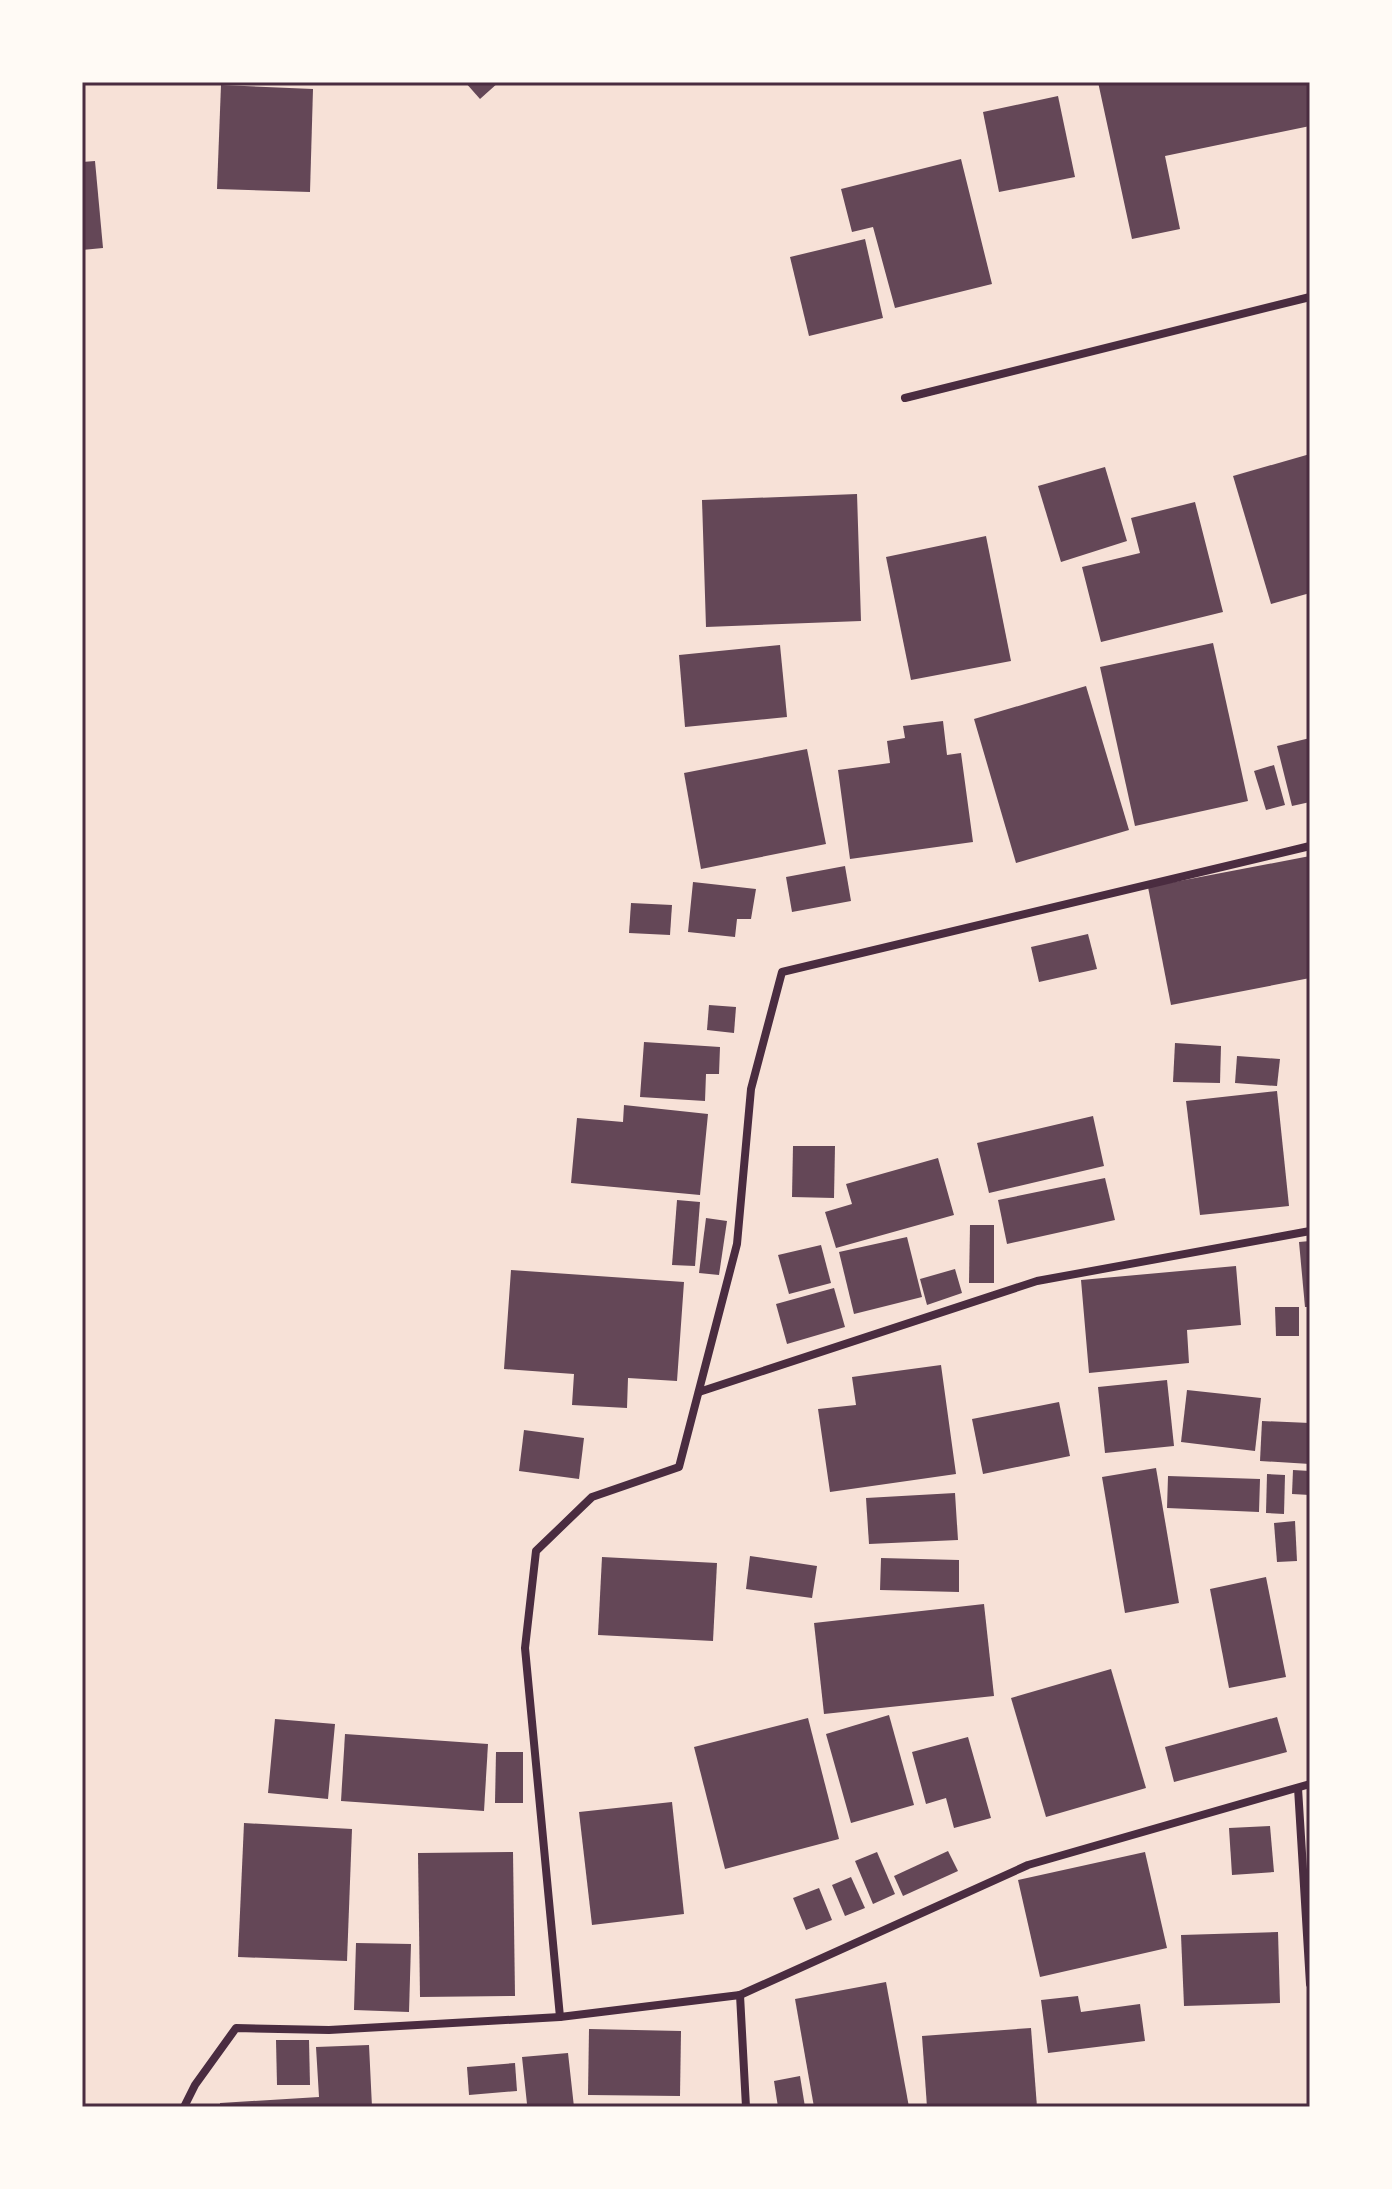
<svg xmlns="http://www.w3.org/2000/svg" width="1392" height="2189" font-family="'Asap Condensed',sans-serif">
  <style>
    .building { fill: #644757 }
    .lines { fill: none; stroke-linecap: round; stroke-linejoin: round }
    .minor { stroke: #4a2c40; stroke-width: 8 }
    .neatline { fill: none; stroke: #4a2c40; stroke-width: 3 }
  </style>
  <rect width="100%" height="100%" fill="#f7e1d7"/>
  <g class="building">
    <polygon points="465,82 499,82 480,99"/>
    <polygon points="1098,82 1310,82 1310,126 1165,156 1180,229 1132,239"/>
    <polygon points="221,85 313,89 310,192 217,189"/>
    <polygon points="1058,96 1075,177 999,192 983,112"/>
    <polygon points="961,159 992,284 895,308 873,227 852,232 841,189"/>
    <polygon points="95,161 103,248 82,250 82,162"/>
    <polygon points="865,239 883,318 809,336 790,257"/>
    <polygon points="1310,454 1310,593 1271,604 1233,476"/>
    <polygon points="1105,467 1127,541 1061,562 1038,486"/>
    <polygon points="857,494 861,621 706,627 702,500"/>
    <polygon points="1195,502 1223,612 1101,642 1082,567 1140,553 1131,518"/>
    <polygon points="986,536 1011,661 911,680 886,557"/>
    <polygon points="1213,643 1248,801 1135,826 1100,667"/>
    <polygon points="780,645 787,717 685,727 679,655"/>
    <polygon points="1086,686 1129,830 1016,863 974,719"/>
    <polygon points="943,721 947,755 961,753 973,842 850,859 838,770 890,763 887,741 905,738 903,726"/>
    <polygon points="1310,738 1310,802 1292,806 1277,746"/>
    <polygon points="807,749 826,844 701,869 684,773"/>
    <polygon points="1274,765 1285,805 1266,810 1254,771"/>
    <polygon points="1310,856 1310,978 1171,1005 1148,887"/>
    <polygon points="845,866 851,901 792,912 786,877"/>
    <polygon points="693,882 756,889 751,919 737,919 735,937 688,932"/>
    <polygon points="631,903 672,905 670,935 629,933"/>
    <polygon points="1088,934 1097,969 1039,982 1031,947"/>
    <polygon points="709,1005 736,1007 734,1033 707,1030"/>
    <polygon points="644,1042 720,1047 719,1074 706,1074 705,1101 640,1097"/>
    <polygon points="1175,1043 1221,1046 1220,1083 1173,1082"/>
    <polygon points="1237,1056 1280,1059 1277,1086 1235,1083"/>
    <polygon points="1277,1091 1289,1206 1200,1215 1186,1101"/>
    <polygon points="624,1105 708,1114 700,1195 571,1183 577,1118 623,1122"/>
    <polygon points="1093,1116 1104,1166 989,1193 977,1143"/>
    <polygon points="793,1146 835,1146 834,1198 792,1197"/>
    <polygon points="938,1158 954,1215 836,1248 825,1212 852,1204 846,1184"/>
    <polygon points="1105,1178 1115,1220 1007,1244 998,1200"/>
    <polygon points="677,1200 700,1202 695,1266 672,1265"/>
    <polygon points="706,1218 727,1221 719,1275 699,1273"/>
    <polygon points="970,1225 994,1225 994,1283 969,1283"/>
    <polygon points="907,1237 922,1297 854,1314 839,1252"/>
    <polygon points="1310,1241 1310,1307 1305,1307 1299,1242"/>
    <polygon points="821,1245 831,1283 789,1294 778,1255"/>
    <polygon points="1236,1266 1241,1325 1187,1330 1189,1363 1089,1373 1081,1280"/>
    <polygon points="955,1269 962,1293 927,1305 920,1279"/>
    <polygon points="511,1270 684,1282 677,1381 628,1378 627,1408 572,1405 574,1374 504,1369"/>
    <polygon points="834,1288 845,1327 787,1344 776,1304"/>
    <polygon points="1275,1307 1299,1307 1299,1336 1276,1336"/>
    <polygon points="941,1365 956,1474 830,1492 818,1409 856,1405 852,1377"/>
    <polygon points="1167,1380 1174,1446 1105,1453 1098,1387"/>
    <polygon points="1187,1390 1261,1398 1255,1451 1181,1442"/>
    <polygon points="1059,1402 1070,1456 983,1474 972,1419"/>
    <polygon points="1262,1421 1310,1423 1310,1464 1260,1461"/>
    <polygon points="524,1430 584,1438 579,1479 519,1471"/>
    <polygon points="1156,1468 1179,1603 1125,1613 1102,1477"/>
    <polygon points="1293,1470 1310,1471 1310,1495 1292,1494"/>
    <polygon points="1267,1474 1285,1475 1284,1514 1266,1513"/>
    <polygon points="1168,1476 1260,1479 1259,1512 1167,1508"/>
    <polygon points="955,1493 958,1540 869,1544 866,1498"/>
    <polygon points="1295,1521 1297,1561 1277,1562 1274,1523"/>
    <polygon points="750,1556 817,1566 812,1598 746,1589"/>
    <polygon points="602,1557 717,1563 713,1641 598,1635"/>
    <polygon points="881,1558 959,1560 959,1592 880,1590"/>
    <polygon points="1266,1577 1286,1677 1229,1688 1210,1589"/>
    <polygon points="984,1604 994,1696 824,1714 814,1623"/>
    <polygon points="1111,1669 1146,1788 1046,1817 1011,1698"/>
    <polygon points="889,1715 914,1805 851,1823 826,1734"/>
    <polygon points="1277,1717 1287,1752 1174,1782 1165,1747"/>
    <polygon points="808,1718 839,1839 725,1869 694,1747"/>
    <polygon points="275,1719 335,1724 328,1799 268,1793"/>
    <polygon points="345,1734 488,1744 484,1811 341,1801"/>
    <polygon points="968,1737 991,1818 954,1828 946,1798 926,1804 912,1752"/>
    <polygon points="496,1752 523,1752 523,1803 495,1803"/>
    <polygon points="672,1802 684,1914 592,1925 579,1812"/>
    <polygon points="244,1823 352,1829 347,1961 238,1957"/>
    <polygon points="1270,1826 1274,1872 1232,1875 1229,1828"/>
    <polygon points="948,1851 958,1871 903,1896 894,1876"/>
    <polygon points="513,1852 515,1996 420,1997 418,1853"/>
    <polygon points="877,1852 895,1894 873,1904 855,1861"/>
    <polygon points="1145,1852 1167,1948 1040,1977 1018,1880"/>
    <polygon points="851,1877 865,1908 845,1916 832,1885"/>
    <polygon points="819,1888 832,1920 806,1930 793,1898"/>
    <polygon points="1278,1932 1280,2003 1184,2006 1181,1935"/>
    <polygon points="356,1943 411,1944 409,2012 354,2010"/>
    <polygon points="886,1982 909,2107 814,2107 795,1999"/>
    <polygon points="1078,1996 1081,2012 1140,2004 1145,2041 1048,2053 1041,2000"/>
    <polygon points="1031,2028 1037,2107 927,2107 922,2036"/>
    <polygon points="589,2029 681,2031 680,2096 588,2095"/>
    <polygon points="276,2040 309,2040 310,2085 277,2085"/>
    <polygon points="369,2045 372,2107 220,2107 220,2103 319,2097 316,2047"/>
    <polygon points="568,2053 574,2107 518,2107 527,2104 522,2057"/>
    <polygon points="515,2063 517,2091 469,2095 467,2067"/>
    <polygon points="800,2076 805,2107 778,2107 774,2081"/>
  </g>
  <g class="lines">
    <g class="minor">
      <polyline points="905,398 1310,297"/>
      <polyline points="699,1392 1037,1281 1310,1231"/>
      <polyline points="1298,1788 1310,1984"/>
      <polyline points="740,1995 746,2107"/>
      <polyline points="560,2017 525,1648 536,1551 592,1497 679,1467 737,1244 751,1089 782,972 1310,846"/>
      <polyline points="184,2107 195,2085 236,2028 329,2030 560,2017 740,1995 1028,1865 1310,1784"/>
    </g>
  </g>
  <rect width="1392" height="2189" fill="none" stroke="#fffaf5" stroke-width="168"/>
  <rect x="84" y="84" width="1224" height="2021" class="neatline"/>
</svg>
